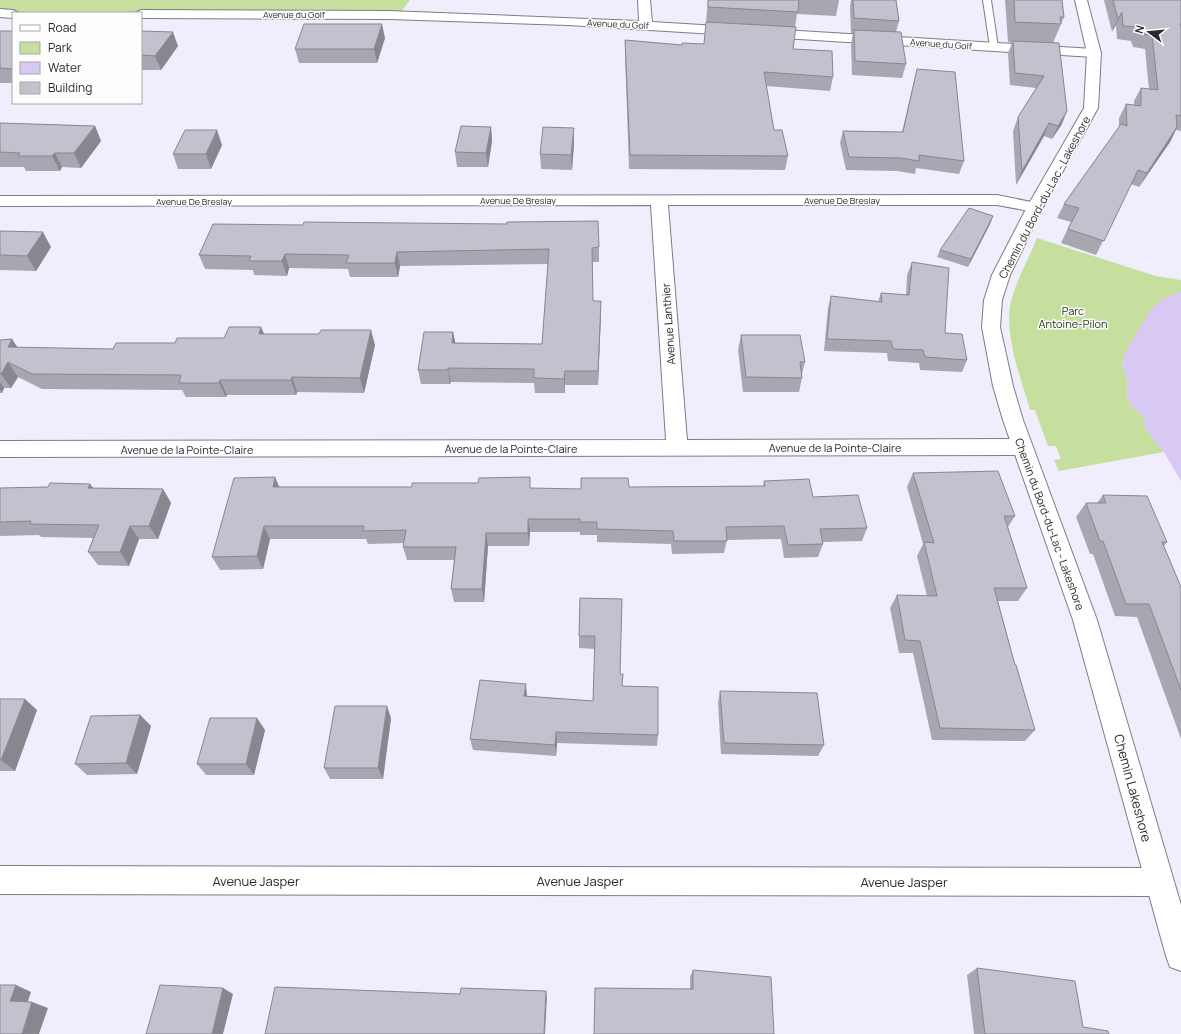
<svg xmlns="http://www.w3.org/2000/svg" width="1181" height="1034" font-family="Manrope,sans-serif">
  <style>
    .green { fill: #c6df9f }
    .water { fill: #d7c8f4 }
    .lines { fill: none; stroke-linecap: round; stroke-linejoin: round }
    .lane-casing { stroke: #7f7b88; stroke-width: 2 }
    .street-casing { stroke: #7f7b88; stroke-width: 2 }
    .secondary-casing { stroke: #7f7b88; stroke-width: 2 }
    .lane { fill: #fff; fill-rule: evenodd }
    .street { fill: #fff; fill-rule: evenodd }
    .secondary { fill: #fff; fill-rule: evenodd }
    .wall { fill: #a9a5b1 }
    .shaded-wall { fill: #898690 }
    .building { fill: #c4c0ce; stroke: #898690 }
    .labels { text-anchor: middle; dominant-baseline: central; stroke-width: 3; stroke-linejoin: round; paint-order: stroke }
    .far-street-label { font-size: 9px; fill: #2a282d; stroke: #fdfdfd }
    .street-label { font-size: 11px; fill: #2a282d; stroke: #fdfdfd }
    .park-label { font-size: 11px; fill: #293414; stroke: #fdfdfd }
    .near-street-label { font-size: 13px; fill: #2a282d; stroke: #fdfdfd }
  </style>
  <rect width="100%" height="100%" fill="#f2edfc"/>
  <g class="green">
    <polygon points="0,0 410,0 398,16 13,13 0,16"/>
    <path d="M1037,238L1156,276L1181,280V292L1152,308L1122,363L1128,383L1127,397L1133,407L1147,420L1143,424L1157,445L1164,452L1059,471L1054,460L1061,459L1056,446H1048L1035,410H1030C1021,378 1002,331 1012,298C1018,277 1029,258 1037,238Z"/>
  </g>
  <polygon class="water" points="1178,292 1181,292 1181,481 1164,452 1157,445 1143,424 1147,420 1133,407 1127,397 1128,383 1122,363 1126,351 1152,308 1163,299"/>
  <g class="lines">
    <g class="lane-casing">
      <polygon id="lane" points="983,0 991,0 998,47 994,49 990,47"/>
    </g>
    <g class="street-casing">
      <g id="street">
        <polygon points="638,0 650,0 652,22 1094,49 1099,50 1101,53 1099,56 1094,57 568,25 389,19 141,18 141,13 135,13 141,10 389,11 639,21"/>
        <polygon points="0,9 13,10 19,13 13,13 13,18 0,17"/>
        <polygon points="997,195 1041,204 1043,207 1041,210 1035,212 997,205 668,205 687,440 1022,439 1029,441 1032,447 1029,453 1022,455 0,457 0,441 666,440 651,205 0,206 0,196"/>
        <polygon points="0,866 1159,868 1169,872 1173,882 1169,892 1159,896 0,894"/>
      </g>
    </g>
    <g class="secondary-casing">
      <polygon id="secondary" points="1075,0 1087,0 1101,53 1098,108 1043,207 1010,275 1002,300 1000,327 1013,386 1023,420 1097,620 1181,905 1181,971 1170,967 1166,956 1073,620 1003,420 993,386 982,327 984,300 992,275 1027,207 1084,108 1087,53"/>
    </g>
    <use href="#lane" class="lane"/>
    <use href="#street" class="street"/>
    <use href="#secondary" class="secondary"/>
  </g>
  <g class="wall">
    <polygon points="708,0 839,0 836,16 797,14 795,27 793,49 833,77 830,91 766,86 774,130 788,156 785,170 629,169 625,53 625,40 682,45 704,44"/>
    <polygon points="851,0 896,0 899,21 896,32 906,64 902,78 852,75 851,44 853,33 851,33 850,6"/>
    <polygon points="1005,0 1062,0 1064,17 1053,43 1062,124 1052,139 1044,136 1016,185 1013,131 1018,117 1036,88 1010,85 1008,53 1012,43 1008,42"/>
    <polygon points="1104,0 1181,0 1181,131 1176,130 1170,142 1139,187 1131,184 1096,255 1061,243 1071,222 1057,218 1064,204 1119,127 1119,118 1126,104 1134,105 1134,101 1141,88 1149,89 1145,49 1133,47 1131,41 1117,39 1116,25 1112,32"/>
    <rect x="0" y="31" width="13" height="52"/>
    <polygon points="141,31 178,46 161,70 141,70"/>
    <polygon points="385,38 377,63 299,63 295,49"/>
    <polygon points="917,69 964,161 959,174 916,168 915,174 897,171 846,170 840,143 843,131 902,132 914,81"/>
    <polygon points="0,123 95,126 101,141 81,168 62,167 60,171 26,171 24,167 0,167"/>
    <polygon points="491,127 492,141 488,167 457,167 455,152"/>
    <polygon points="574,143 572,170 541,169 540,154"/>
    <polygon points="222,145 211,169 178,169 173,154"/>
    <polygon points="993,216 990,224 968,267 937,257 940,250"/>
    <polygon points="0,231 51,247 36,271 0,270"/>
    <polygon points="599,247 599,262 592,262 593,301 601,301 598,385 565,385 565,393 535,393 534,383 451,382 450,384 421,384 418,370 453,332 455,343 542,344 548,264 400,266 398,277 350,277 348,269 289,268 287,276 254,275 253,270 205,269 199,255"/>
    <polygon points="912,262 945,333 967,360 962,372 920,370 919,363 888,361 887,353 824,351 828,308 831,296 878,302 881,293 906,295 907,275"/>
    <polygon points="261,327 264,334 375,345 364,393 297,392 296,395 227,395 226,397 186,397 182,390 42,389 18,377 11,388 4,388 2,393 0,393 0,340 12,339 17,348 113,349 175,343 224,338"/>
    <polygon points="741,335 805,362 802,374 802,378 799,392 743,392 738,350"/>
    <polygon points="913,473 1015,516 1008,527 1027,588 1018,601 998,601 1015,665 1035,730 1025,741 932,740 913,653 899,653 890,608 897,595 927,596 917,556 923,544 907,487"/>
    <polygon points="764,481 813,497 867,528 862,541 823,542 823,544 818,557 784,558 781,539 727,540 724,553 672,554 671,544 597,542 597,535 580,535 580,532 530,532 529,546 488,546 484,602 454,602 451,589 454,560 407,560 403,547 404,543 368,544 366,539 270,539 263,569 220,570 212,557 280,487 581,489 629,487 763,486"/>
    <polygon points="90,484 93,488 163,489 171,503 158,539 139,539 129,566 98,565 88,552 93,538 41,537 39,535 0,536 0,488 48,487"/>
    <polygon points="1103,495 1167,542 1164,546 1181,587 1181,739 1137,617 1115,616 1093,554 1090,554 1076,517 1086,503 1097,503"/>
    <polygon points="580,598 620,674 622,686 658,735 657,746 557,743 556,756 473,750 470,739 527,696 593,701 595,649 579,648 579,636"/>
    <polygon points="720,691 824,745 818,756 721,754 718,703"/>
    <polygon points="0,699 37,710 15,771 0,771"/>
    <polygon points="140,715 151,726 137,774 87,775 75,764"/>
    <polygon points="391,718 383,779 330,779 324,768"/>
    <polygon points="265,730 254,775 206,775 197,764"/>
    <polygon points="977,968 1083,1027 1109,1034 974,1034 967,975"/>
    <polygon points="693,970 774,1034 690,989 690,977"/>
  </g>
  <g class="shaded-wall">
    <polygon points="1122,12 1116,25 1112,32 1118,19"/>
    <polygon points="382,24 385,38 377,63 374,49"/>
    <polygon points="173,32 178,46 161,70 155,56"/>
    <polygon points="1067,111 1062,124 1052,139 1058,126"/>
    <polygon points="1049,123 1044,136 1016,185 1022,171"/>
    <polygon points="95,126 101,141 81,168 74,153"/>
    <polygon points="491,127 492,141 488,167 486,153"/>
    <polygon points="1177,127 1170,142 1139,187 1147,173"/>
    <polygon points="574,128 574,143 572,170 571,155"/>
    <polygon points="217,130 222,145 211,169 206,154"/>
    <polygon points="55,153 62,167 60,171 52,156"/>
    <polygon points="993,216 990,224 968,267 971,259"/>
    <polygon points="43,232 51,247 36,271 27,256"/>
    <polygon points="397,252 400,266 398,277 395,263"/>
    <polygon points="285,254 289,268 287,276 282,261"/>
    <polygon points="601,301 601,316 598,385 598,371"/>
    <polygon points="261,327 267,341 259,334"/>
    <polygon points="371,330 375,345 364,393 360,378"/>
    <polygon points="453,332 456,346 452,343"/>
    <polygon points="12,339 22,354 8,347"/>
    <polygon points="8,362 18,377 11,388 1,374"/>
    <polygon points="448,368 451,382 450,384 448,370"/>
    <polygon points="565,371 565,393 564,379"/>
    <polygon points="292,377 297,392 296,395 291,380"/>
    <polygon points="220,380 227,395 226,397 219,383"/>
    <polygon points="0,382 4,388 2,393 0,390"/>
    <polygon points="275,477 281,491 273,487"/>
    <polygon points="90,484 100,498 88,488"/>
    <polygon points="163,489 171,503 158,539 149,526"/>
    <polygon points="528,519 530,532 529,546 528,533"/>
    <polygon points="130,526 139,539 129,566 120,552"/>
    <polygon points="264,526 270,539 263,569 257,556"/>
    <polygon points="486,533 488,546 484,602 482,589"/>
    <polygon points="526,684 527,696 526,708 524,696"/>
    <polygon points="25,699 37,710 15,771 1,760"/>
    <polygon points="387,706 391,718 383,779 378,768"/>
    <polygon points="140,715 151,726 137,774 126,763"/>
    <polygon points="257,718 265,730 254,775 246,764"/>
    <polygon points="556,732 557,743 556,756 555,745"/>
    <polygon points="16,985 31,992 26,1007 10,1001"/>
    <polygon points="223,988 233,994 223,1034 212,1034"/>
    <polygon points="546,991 547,997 545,1034 544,1034"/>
    <polygon points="32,1002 48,1008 39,1034 22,1034"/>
  </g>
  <g class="building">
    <polygon points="708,0 799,0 798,12 708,7"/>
    <polygon points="853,0 896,0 899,21 854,18"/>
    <polygon points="1014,0 1062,0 1064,17 1060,17 1061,24 1015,22"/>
    <polygon points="1113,0 1181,0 1181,24 1180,24 1181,28 1181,116 1176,115 1177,127 1147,173 1138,170 1104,241 1068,229 1079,208 1064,204 1121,124 1127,126 1126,104 1141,106 1141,88 1158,90 1152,35 1140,34 1138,27 1123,26 1122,12 1118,19"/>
    <polygon points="706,22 796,27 793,49 832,51 833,77 764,72 774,130 782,130 788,156 630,155 625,40 682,45 682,43 704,44"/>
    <polygon points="304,24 382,24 374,49 295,49"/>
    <polygon points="854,30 901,32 906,64 855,61"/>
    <polygon points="0,31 13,31 13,69 0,68"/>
    <polygon points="141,31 173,32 155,56 141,55"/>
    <polygon points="1013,41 1059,43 1067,111 1058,126 1049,123 1022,171 1018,117 1044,76 1015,73"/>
    <polygon points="917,69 955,72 964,161 919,155 919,161 900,158 849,157 843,131 903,132"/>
    <polygon points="0,123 95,126 74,153 55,153 52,156 18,156 20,153 0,152"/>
    <polygon points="461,126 491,127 486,153 455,152"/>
    <polygon points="543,127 574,128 571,155 540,154"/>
    <polygon points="185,130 217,130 206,154 173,154"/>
    <polygon points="969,208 993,216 971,259 940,250"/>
    <polygon points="598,221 599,247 592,248 593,301 601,301 598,371 565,371 564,379 534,378 534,369 448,368 448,370 418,370 424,332 453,332 452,343 542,344 549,249 397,252 395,263 346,263 349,255 285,254 282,261 249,261 251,256 199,255 213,224 303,225 304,222 507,224 507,222"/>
    <polygon points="0,231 43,232 27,256 0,255"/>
    <polygon points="912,262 949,268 945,333 962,334 967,360 925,357 923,350 893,349 891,341 827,339 831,296 882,302 881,293 909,295"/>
    <polygon points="229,327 261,327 259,334 319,334 321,330 371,330 360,378 292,377 291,380 220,380 219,383 179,383 181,375 32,374 8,362 1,374 0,374 0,340 12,339 8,347 113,349 116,343 175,343 177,338 224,338"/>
    <polygon points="741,335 800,335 805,362 800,362 802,378 746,377"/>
    <polygon points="998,471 1015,516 1004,516 1027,588 994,588 1015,665 1016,665 1035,730 940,728 920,641 905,640 897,595 937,596 924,542 934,543 913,473"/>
    <polygon points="275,477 273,487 412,487 412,483 478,483 479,478 530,477 530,488 581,489 581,478 628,478 629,487 765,486 764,481 809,479 813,497 858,495 867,528 820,529 823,544 788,545 784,526 726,527 727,541 674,541 673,531 597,529 597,522 580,522 580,519 528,519 528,533 486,533 482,589 451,589 456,547 403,547 406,530 363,531 364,526 264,526 257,556 212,557 234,478"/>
    <polygon points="50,483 90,484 88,488 163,489 149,526 130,526 120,552 88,552 99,525 30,524 31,521 0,522 0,488 48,487"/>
    <polygon points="1103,495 1147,496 1167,542 1162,542 1181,587 1181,690 1149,604 1126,604 1103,541 1100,541 1086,503 1106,503"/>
    <polygon points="580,598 622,599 620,674 623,674 622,686 658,687 658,735 556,732 555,745 470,739 480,680 526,684 524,696 593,701 595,636 579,636"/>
    <polygon points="720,691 817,693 824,745 724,743"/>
    <polygon points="0,699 25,699 1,760 0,760"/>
    <polygon points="335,706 387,706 378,768 324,768"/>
    <polygon points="140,715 126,763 75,764 91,716"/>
    <polygon points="210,718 257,718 246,764 197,764"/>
    <polygon points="977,968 1075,981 1083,1027 1108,1031 1109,1034 985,1034"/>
    <polygon points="693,970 771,977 774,1034 594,1034 595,988 693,989"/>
    <polygon points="0,985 16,985 10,1001 32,1002 22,1034 0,1034"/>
    <polygon points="160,985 223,988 212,1034 146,1034"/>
    <polygon points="275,987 460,994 461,988 546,991 544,1034 265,1034"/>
  </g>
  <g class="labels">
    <g class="far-street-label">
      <text x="294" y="14">Avenue du Golf</text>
      <text transform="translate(618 24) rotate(3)">Avenue du Golf</text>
      <text transform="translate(941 44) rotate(4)">Avenue du Golf</text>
      <text x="518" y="200">Avenue De Breslay</text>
      <text x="842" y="200">Avenue De Breslay</text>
      <text x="194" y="201">Avenue De Breslay</text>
    </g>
    <g class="street-label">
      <text transform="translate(1044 197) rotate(-62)">Chemin du Bord-du-Lac - Lakeshore</text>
      <text transform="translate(668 324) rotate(-94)">Avenue Lanthier</text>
      <text x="835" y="447">Avenue de la Pointe-Claire</text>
      <text x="511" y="448">Avenue de la Pointe-Claire</text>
      <text x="187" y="449">Avenue de la Pointe-Claire</text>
      <text transform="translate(1050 524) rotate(70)">Chemin du Bord-du-Lac - Lakeshore</text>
    </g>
    <g class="park-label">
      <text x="1073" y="310">Parc<tspan x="1073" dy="13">Antoine-Pilon</tspan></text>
    </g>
    <g class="near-street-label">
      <text transform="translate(1133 788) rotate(75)">Chemin Lakeshore</text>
      <text x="256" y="881">Avenue Jasper</text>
      <text x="580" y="881">Avenue Jasper</text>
      <text x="904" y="882">Avenue Jasper</text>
    </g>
  </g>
  <rect x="12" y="12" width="130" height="92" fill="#fdfdfd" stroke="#a9a8aa"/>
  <rect x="20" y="25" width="20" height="6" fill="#ffffff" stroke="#a9a8aa"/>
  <text x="48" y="32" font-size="12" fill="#2a282d">Road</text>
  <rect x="20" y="42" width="20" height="12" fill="#c6df9f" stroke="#a9a8aa"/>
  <text x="48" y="52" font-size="12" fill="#2a282d">Park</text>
  <rect x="20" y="62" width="20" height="12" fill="#d7c8f4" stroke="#a9a8aa"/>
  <text x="48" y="72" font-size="12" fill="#2a282d">Water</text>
  <rect x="20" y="82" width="20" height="12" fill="#c4c0ce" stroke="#a9a8aa"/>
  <text x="48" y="92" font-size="12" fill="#2a282d">Building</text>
  <g transform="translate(1149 32) rotate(286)" stroke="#fdfdfd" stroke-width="3" paint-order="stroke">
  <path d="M0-3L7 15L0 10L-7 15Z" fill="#2a282d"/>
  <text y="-6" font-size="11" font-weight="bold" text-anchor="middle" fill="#2a282d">N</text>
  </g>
</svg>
